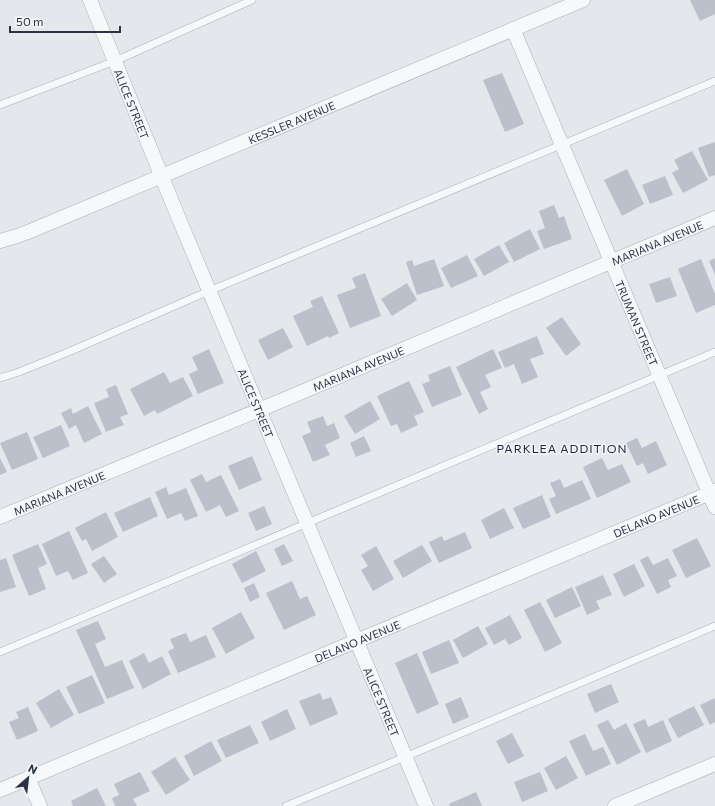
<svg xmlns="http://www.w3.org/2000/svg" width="715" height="806" font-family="Commissioner,sans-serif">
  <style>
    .building { fill: #bbc0ca }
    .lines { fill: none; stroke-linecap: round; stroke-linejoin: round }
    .lane-casing { stroke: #a9aeb7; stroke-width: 8 }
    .street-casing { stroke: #a9aeb7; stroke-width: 15 }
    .lane { stroke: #f7f8fa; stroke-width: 7 }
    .street { stroke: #f7f8fa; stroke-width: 14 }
    .labels { text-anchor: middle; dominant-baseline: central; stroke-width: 3; stroke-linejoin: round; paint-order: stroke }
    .street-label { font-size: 11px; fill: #2b3445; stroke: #f4f6f9 }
    .neighbourhood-label { font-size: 12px; letter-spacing: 1px; fill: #1d2536; stroke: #f4f6f9 }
  </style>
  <rect width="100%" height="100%" fill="#e4e7ec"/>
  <g class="building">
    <polygon points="690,0 715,0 715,14 700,21"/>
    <polygon points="502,73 524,124 505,132 483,80"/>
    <polygon points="715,142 715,175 709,177 698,148"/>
    <polygon points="692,151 708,180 683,193 672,173 679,169 674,160"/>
    <polygon points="627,169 644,204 622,216 604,180"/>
    <polygon points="665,176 673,195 650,204 642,185"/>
    <polygon points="554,205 559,218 564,216 572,239 544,249 537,231 545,228 539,211"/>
    <polygon points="530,229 540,249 514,262 504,243"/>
    <polygon points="499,245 509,262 484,276 474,259"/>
    <polygon points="467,255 478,276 451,288 441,268"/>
    <polygon points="715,258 715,275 709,261"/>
    <polygon points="434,259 444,286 417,295 406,262 412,260 414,266"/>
    <polygon points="701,259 715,294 715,305 696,313 678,269"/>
    <polygon points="365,273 381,316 350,328 337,295 356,288 352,278"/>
    <polygon points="670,277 677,296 656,303 649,284"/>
    <polygon points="407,283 417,300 392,316 381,299"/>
    <polygon points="322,296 339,333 329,338 328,336 307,346 293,316 313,307 310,301"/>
    <polygon points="562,317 581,344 566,356 546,328"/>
    <polygon points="283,328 293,347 268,360 258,340"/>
    <polygon points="537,336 544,354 530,359 538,377 522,384 514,364 505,368 498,352"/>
    <polygon points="209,349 224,383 198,394 189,374 198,370 192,357"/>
    <polygon points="493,349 502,368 485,375 491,387 480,392 488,409 479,414 456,367"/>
    <polygon points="450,366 462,395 432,407 422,384 430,381 428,375"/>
    <polygon points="164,372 170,383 183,377 193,396 157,414 155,410 144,416 130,389"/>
    <polygon points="409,381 424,412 414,416 418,425 401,433 397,424 391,426 377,396"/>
    <polygon points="116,385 128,414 120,417 124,425 106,432 94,403 109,397 106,389"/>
    <polygon points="370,401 380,419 355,434 344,416"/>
    <polygon points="88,406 102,434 84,443 76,425 69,429 61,413 71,408 73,414"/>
    <polygon points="323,416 327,426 334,423 340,438 325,445 330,455 313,462 302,436 311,432 307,422"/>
    <polygon points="61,425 70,446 43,458 33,437"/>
    <polygon points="27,432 38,459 12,470 0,443"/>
    <polygon points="364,436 371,451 356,457 350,443"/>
    <polygon points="637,438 642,448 656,441 667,465 648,474 643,463 637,466 626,443"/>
    <polygon points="252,456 262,480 239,490 228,466"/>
    <polygon points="0,458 7,472 0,475"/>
    <polygon points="602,458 608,470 622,464 631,482 597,498 583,467"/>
    <polygon points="202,474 206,482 221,475 239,511 226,517 220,505 206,512 190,480"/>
    <polygon points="560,479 564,488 582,480 591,499 556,514 549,499 556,496 550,483"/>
    <polygon points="166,487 169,495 186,488 198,516 185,521 181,513 167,519 155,492"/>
    <polygon points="542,495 551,517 523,529 513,508"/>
    <polygon points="150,497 158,516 123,532 114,513"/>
    <polygon points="264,506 272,524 256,531 248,513"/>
    <polygon points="504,508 514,528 490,539 481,520"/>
    <polygon points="106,512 118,537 92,551 86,539 82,541 75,528"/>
    <polygon points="69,531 88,573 73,580 68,571 56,576 42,544"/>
    <polygon points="465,532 472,548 439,563 429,542 442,536 444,541"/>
    <polygon points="697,538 711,566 686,578 672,550"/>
    <polygon points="38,544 47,564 38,568 46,589 29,596 12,555"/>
    <polygon points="284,544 293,561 282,566 274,549"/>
    <polygon points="422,545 432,561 403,578 393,561"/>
    <polygon points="376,546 394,579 373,591 361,570 368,566 361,555"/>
    <polygon points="256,551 266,571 242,583 232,564"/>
    <polygon points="104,556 117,574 104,583 91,564"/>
    <polygon points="648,556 653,565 668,558 677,576 668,580 671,587 657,594 640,560"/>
    <polygon points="6,558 16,587 0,592 0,560"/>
    <polygon points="634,564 645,586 624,597 613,574"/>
    <polygon points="603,575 612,595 596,601 600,609 587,615 575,587"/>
    <polygon points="292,581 300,599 307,596 316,615 284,630 266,593"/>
    <polygon points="254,583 260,597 250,602 244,588"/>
    <polygon points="572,587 581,606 555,618 546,600"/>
    <polygon points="540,602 562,643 545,652 524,610"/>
    <polygon points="241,612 255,638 226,654 212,628"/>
    <polygon points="510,615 522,638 509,645 505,639 494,645 485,628"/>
    <polygon points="98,621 106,639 95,644 105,667 122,660 134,688 107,699 76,630"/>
    <polygon points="478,626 488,644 463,658 453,640"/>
    <polygon points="186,633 190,642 206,635 216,657 178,673 168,651 174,648 170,639"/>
    <polygon points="449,640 459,663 431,674 422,652"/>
    <polygon points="144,653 149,663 162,656 171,674 143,689 129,661"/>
    <polygon points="417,653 439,704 417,714 395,663"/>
    <polygon points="92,675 105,703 79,714 66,687"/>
    <polygon points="611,684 619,702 595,713 587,694"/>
    <polygon points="59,689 74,715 51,728 36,703"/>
    <polygon points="320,693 323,700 331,697 338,714 310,726 299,701"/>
    <polygon points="461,697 469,717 453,724 445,704"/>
    <polygon points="715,698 715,722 710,725 700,705"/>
    <polygon points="694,706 704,725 678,738 668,719"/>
    <polygon points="28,707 38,731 17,740 9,722 19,718 16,712"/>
    <polygon points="287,709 296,729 270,741 261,722"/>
    <polygon points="645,719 648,727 663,720 672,741 646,753 633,724"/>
    <polygon points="608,720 614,730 626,723 641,752 617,765 597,725"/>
    <polygon points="250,725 259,743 226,758 217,740"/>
    <polygon points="512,733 524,756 508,764 496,741"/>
    <polygon points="585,734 593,751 603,747 611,764 586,776 569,741"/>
    <polygon points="211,741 222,761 194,776 184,756"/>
    <polygon points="566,756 578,778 556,790 544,768"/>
    <polygon points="175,757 190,780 166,795 151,772"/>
    <polygon points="140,772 150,791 133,799 137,806 115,806 112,798 119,795 114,784"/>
    <polygon points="540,772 548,791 522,802 514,782"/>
    <polygon points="97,788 106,806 73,806 71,801"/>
    <polygon points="476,792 482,806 450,806 449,804"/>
  </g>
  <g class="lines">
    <g class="lane-casing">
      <g id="lane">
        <polyline points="0,105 115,61 252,0"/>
        <polyline points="0,378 19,372 66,353 209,291 715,81"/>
        <polyline points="0,652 715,352"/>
        <polyline points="286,806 405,757 715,626"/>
      </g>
    </g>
    <g class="street-casing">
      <g id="street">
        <path id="s1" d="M90,0L179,219L426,806"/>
        <path id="s2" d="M513,29L715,507"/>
        <path id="s3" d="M0,241L17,236L28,232L583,0"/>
        <path id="s4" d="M0,517L259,410L715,218"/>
        <polyline points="28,778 40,806"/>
        <path id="s5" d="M0,790L715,491"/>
        <polyline points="615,806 715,764"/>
      </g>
    </g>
    <use href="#lane" class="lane"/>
    <use href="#street" class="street"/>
  </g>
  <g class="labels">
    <g class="street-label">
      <text stroke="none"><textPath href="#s1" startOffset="112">ALICE STREET</textPath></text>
      <text stroke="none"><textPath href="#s3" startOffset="315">KESSLER AVENUE</textPath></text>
      <text stroke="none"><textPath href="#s4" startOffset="712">MARIANA AVENUE</textPath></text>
      <text stroke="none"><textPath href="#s2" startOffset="319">TRUMAN STREET</textPath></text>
      <text stroke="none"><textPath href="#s4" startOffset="388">MARIANA AVENUE</textPath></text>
      <text stroke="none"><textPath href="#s1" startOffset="436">ALICE STREET</textPath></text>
      <text stroke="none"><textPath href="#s4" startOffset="64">MARIANA AVENUE</textPath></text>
      <text stroke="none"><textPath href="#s5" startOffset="711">DELANO AVENUE</textPath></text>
      <text stroke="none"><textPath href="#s5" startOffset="387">DELANO AVENUE</textPath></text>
      <text stroke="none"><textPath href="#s1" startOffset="760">ALICE STREET</textPath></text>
    </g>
    <g class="neighbourhood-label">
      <text x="562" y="448">PARKLEA ADDITION</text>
    </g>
  </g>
  <g transform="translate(28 778) rotate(28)" stroke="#f4f6f9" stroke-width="3" paint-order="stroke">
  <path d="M0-3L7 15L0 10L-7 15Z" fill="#2b3445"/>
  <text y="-6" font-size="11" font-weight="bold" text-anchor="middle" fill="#2b3445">N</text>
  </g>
  <path d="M10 26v6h110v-6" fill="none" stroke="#2b3445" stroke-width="2"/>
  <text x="16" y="26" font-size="12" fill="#2b3445" stroke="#f4f6f9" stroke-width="3" paint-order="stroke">50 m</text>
</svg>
